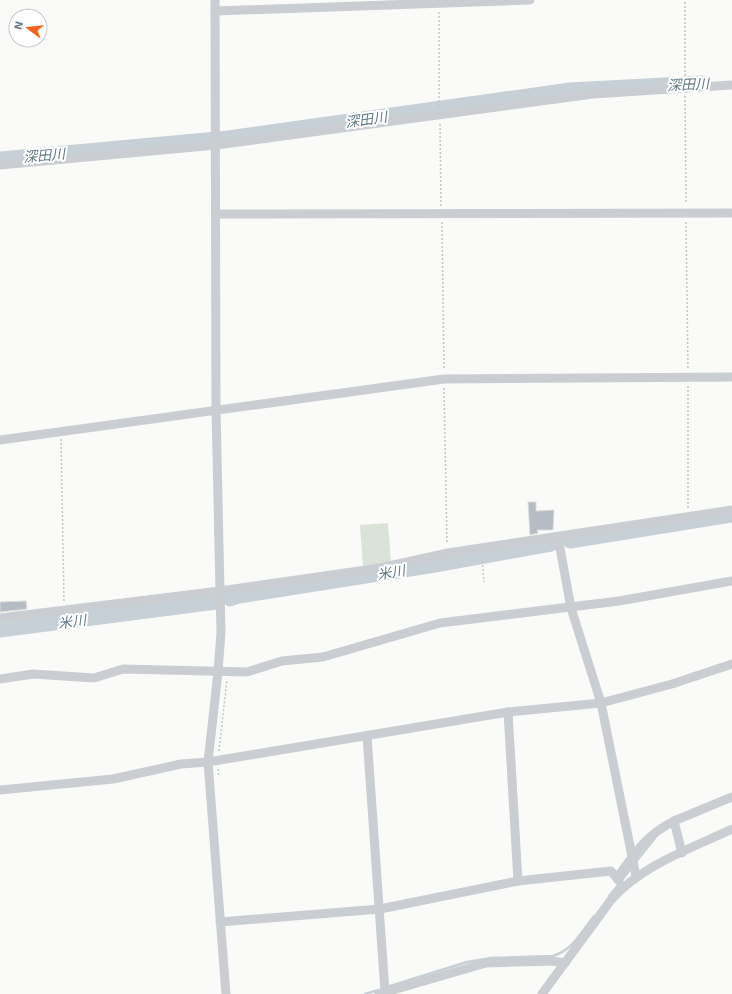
<svg xmlns="http://www.w3.org/2000/svg" width="732" height="994" font-family="'Exo 2','Noto Sans JP',sans-serif">
  <style>
    .green { fill: #dbe3d8 }
    .lines { fill: none; stroke-linecap: round; stroke-linejoin: round }
    .stream { stroke: #c6d0d6; stroke-width: 2.5 }
    .river { stroke: #c6d0d6; stroke-width: 15 }
    .building { fill: #b5bcc3; stroke: #dcdcda }
    .path { stroke: #c3c5c8; stroke-width: 1.5; stroke-dasharray: 2 2; stroke-linecap: butt }
    .minor { stroke: #cacdd2; stroke-width: 9 }
    .labels { text-anchor: middle; dominant-baseline: central; stroke-width: 4; stroke-linejoin: round; paint-order: stroke }
    .water-label { font-size: 14px; font-style: italic; fill: #627986; stroke: #fff }
  </style>
  <rect width="100%" height="100%" fill="#fafaf8"/>
  <polygon class="green" points="388,523 391,562 363,566 360,525"/>
  <g class="lines">
    <g class="stream">
      <polyline points="635,863 655,838"/>
      <polyline points="622,880 632,867"/>
      <polyline points="609,896 619,884"/>
      <path d="M387,987L467,962L491,958L553,956C573,950 582,931 594,916"/>
      <polyline points="365,994 379,990"/>
    </g>
    <g class="river">
      <polyline points="0,159 228,138 570,90 703,83"/>
      <polyline points="570,541 732,515"/>
      <polyline points="230,599 239,596 435,565 551,544"/>
      <polyline points="0,630 216,602"/>
    </g>
  </g>
  <g class="building">
    <polygon points="528,502 536,502 536,511 554,510 553,530 537,530 538,533 530,535"/>
    <polygon points="26,601 27,609 0,612 0,602"/>
  </g>
  <g class="lines">
    <g class="path">
      <polyline points="439,12 439,106"/>
      <polyline points="685,80 685,0"/>
      <polyline points="685,96 686,204"/>
      <polyline points="440,124 441,206"/>
      <polyline points="442,222 444,370"/>
      <polyline points="686,222 688,368"/>
      <polyline points="688,386 688,508"/>
      <polyline points="444,388 447,544"/>
      <polyline points="61,439 64,601"/>
      <polyline points="482,557 484,582"/>
      <polyline points="219,751 227,679"/>
      <polyline points="218,769 219,777"/>
    </g>
    <g class="minor">
      <polyline points="215,0 216,409 220,591 380,568 448,553 732,510"/>
      <polyline points="215,11 530,0"/>
      <polyline points="0,165 216,145 593,94 732,85"/>
      <polyline points="216,214 732,213"/>
      <polyline points="0,440 444,379 732,377"/>
      <polyline points="558,537 571,608 601,703 636,876"/>
      <polyline points="0,618 220,591 221,632 218,672 208,762 226,994"/>
      <polyline points="0,679 33,674 94,678 123,669 247,672 282,661 323,657 440,623 619,601 732,581"/>
      <polyline points="367,736 385,992"/>
      <polyline points="0,790 113,779 181,764 208,762 508,712 601,703 672,684 732,664"/>
      <polyline points="674,821 732,797"/>
      <path d="M617,878C635,853 646,835 674,821L682,853"/>
      <polyline points="518,881 611,871 619,881"/>
      <polyline points="220,922 380,909 518,881 508,712"/>
      <polyline points="379,994 486,963 552,961 565,963"/>
      <path d="M542,994L611,900C642,865 690,849 732,829"/>
    </g>
  </g>
  <g class="labels">
    <g class="water-label">
      <text transform="translate(688 84) rotate(-3)">深田川</text>
      <text transform="translate(366 119) rotate(-8)">深田川</text>
      <text transform="translate(44 155) rotate(-5)">深田川</text>
      <text transform="translate(391 572) rotate(-10)">米川</text>
      <text transform="translate(72 621) rotate(-7)">米川</text>
    </g>
  </g>
  <g transform="translate(28 28) rotate(285)"><circle r="19" fill="#ffffff" stroke="#c2c9d1"/>
  <path d="M0-3L7 15L0 10L-7 15Z" fill="#f4641e"/>
  <text y="-6" font-size="11" font-weight="bold" text-anchor="middle" fill="#66778c">N</text>
  </g>
</svg>
